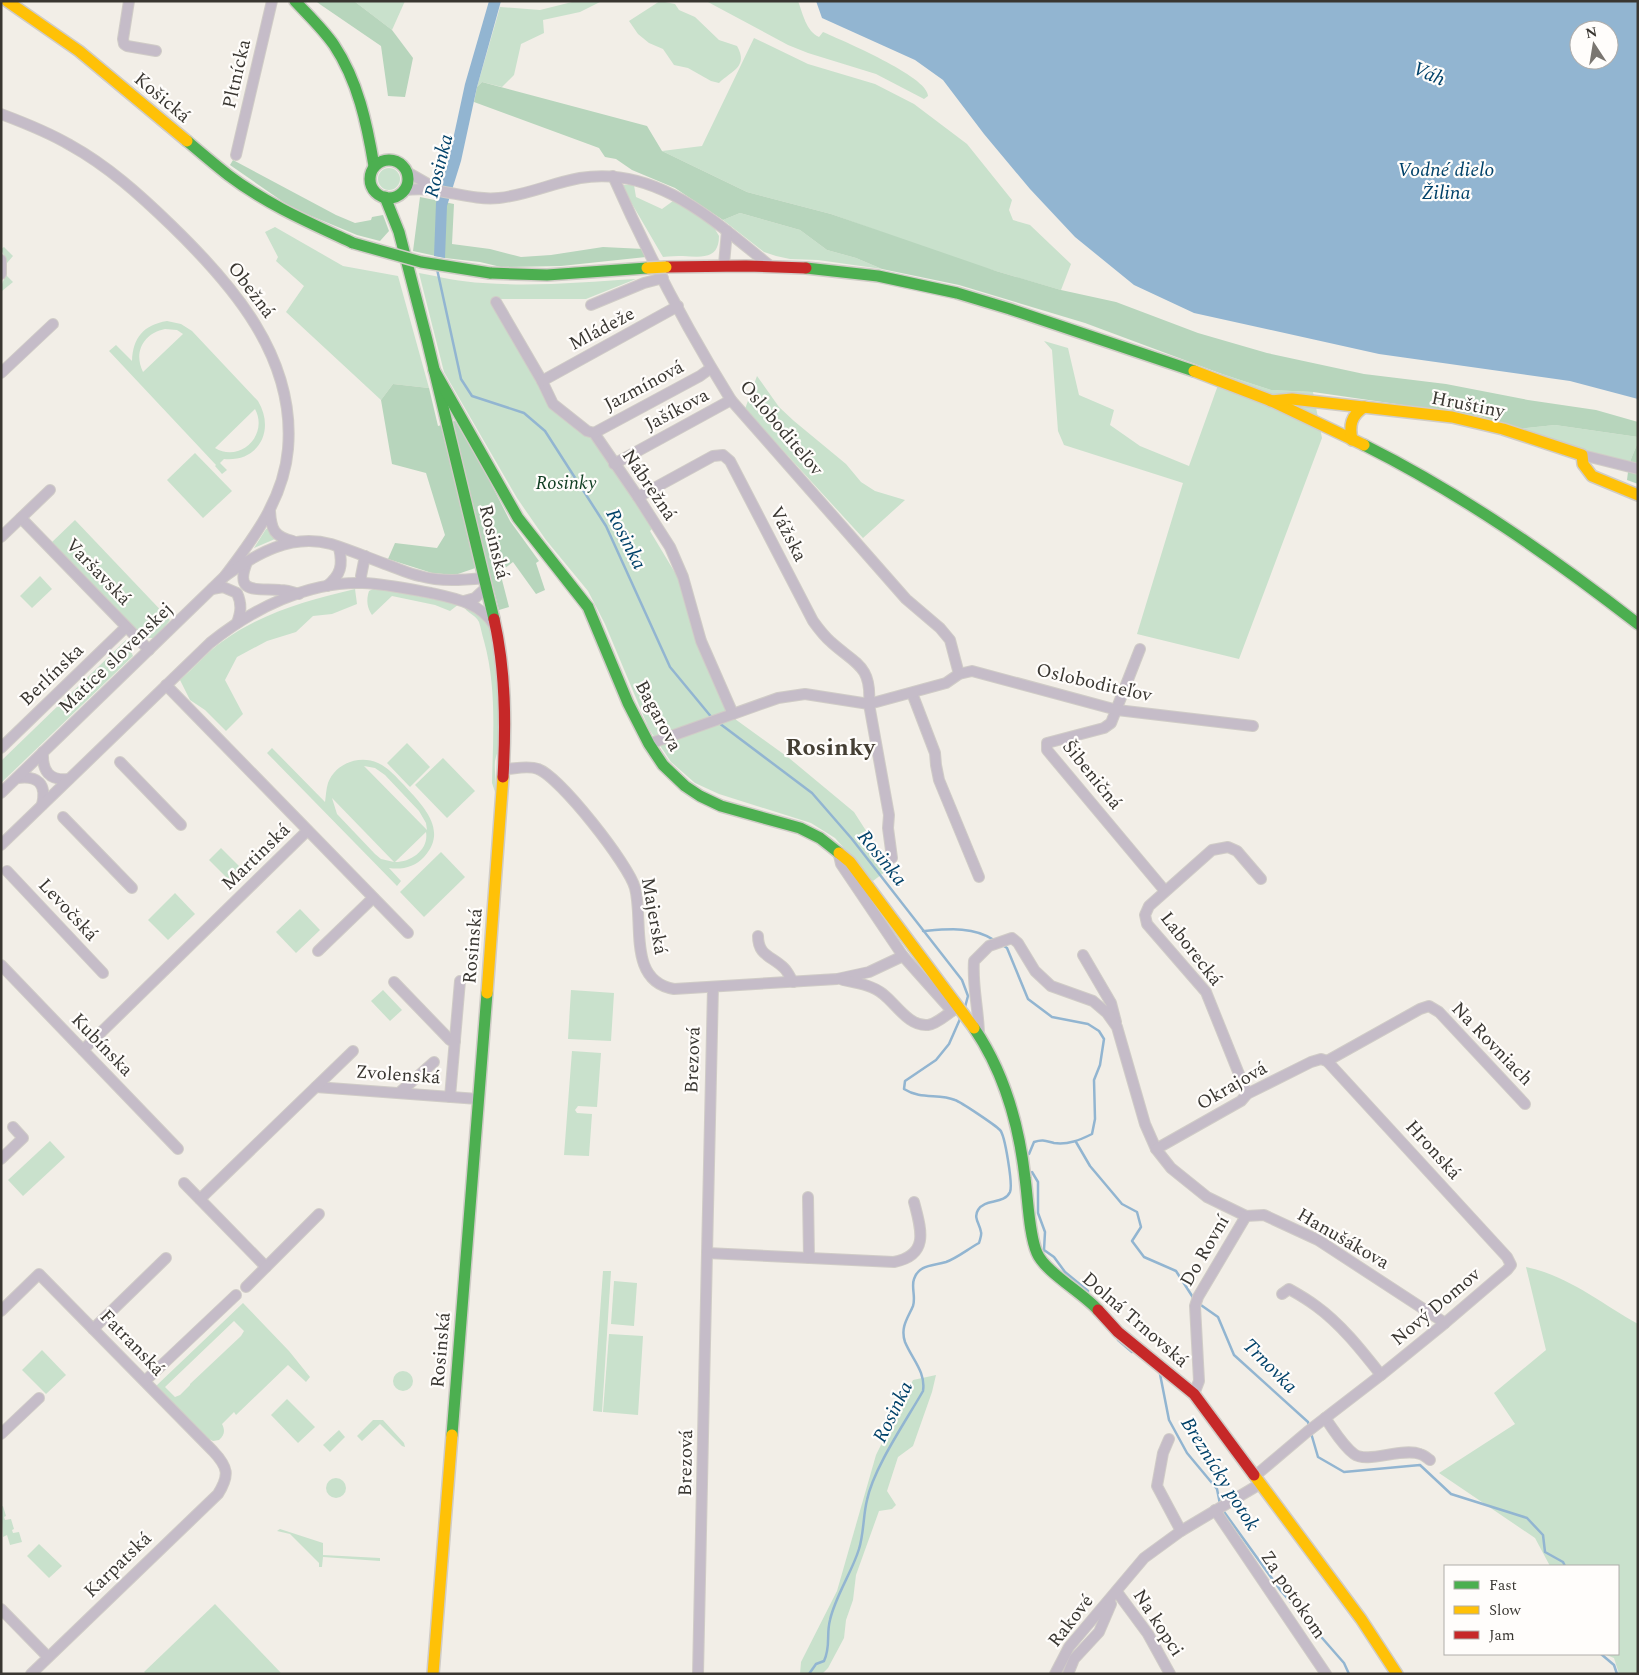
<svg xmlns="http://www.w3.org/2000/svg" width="1639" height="1675" font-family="Spectral,serif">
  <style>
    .green { fill: #c9e1cc; fill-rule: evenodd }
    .forest { fill: #b7d5bc }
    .water { fill: #92b5d1; fill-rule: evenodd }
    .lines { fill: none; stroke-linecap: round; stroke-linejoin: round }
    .stream { stroke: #92b5d1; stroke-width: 2.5 }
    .street-casing { stroke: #d0ccc7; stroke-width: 12 }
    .fast-casing { stroke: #d0ccc7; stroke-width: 14 }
    .slow-casing { stroke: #d0ccc7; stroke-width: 14 }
    .jam-casing { stroke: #d0ccc7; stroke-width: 14 }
    .street { stroke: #c5bcc8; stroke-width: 10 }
    .fast { stroke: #4caf50; stroke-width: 11 }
    .slow { stroke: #ffc107; stroke-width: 11 }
    .jam { stroke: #c62828; stroke-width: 11 }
    .fast-bridge-casing { stroke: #d0ccc7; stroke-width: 14; stroke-linecap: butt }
    .slow-bridge-casing { stroke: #d0ccc7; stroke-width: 14; stroke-linecap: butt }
    .fast-bridge { stroke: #4caf50; stroke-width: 11 }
    .slow-bridge { stroke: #ffc107; stroke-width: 11 }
    .labels { text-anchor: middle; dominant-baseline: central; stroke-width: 4.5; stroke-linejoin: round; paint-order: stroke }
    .street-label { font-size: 19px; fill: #393631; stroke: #fffdfb }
    .park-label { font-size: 19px; font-style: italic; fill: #113e23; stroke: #fffdfb }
    .water-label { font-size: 20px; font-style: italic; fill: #004169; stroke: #fffdfb }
    .district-label { font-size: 24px; font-weight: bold; fill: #453f34; stroke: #fffdfb }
  </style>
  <rect width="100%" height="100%" fill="#f2eee7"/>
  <g class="green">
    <polygon points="354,1 405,1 392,30"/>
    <polygon points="576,1 602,1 580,12 543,20 544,33 521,44 514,75 502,87 482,82 477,87 500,7 540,10"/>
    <path d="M660,1L675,4L679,10L695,17L719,40L737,46C749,67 731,71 719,83L711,81L688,68L674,65L663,49L649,43L638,34L629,21Z"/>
    <path d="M706,1H798C803,14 806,31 819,37L823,32C841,40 929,77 928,96L924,99L876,74L808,53L788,45Z"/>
    <polygon points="754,38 808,64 875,84 914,104 967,144 1012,200 1009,210 1013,220 1030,225 1071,264 1061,290 965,262 831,214 747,192 662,151 702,146"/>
    <circle cx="389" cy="179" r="11"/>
    <path d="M621,185H634L636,197L662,209L673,201L712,224L719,236C719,260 701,257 683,256C677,256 670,256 663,257Z"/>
    <polygon points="740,213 800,230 827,250 856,258 882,269 818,260 790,259 776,256 764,252 723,220"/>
    <polygon points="275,227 343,266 398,276 429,388 393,384 381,400 286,312 304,286 276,261 278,257 265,232"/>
    <path d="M4,247L13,256L7,263L6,275L13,282L2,291C1,286 2,284 4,279C7,268 6,259 1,249Z"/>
    <path d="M419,273C440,277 461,282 483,283C534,287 585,282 636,279L586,299H493L541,386L593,439L654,527L650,531L683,586L726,706L735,719L789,758L854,812L890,868L873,881L835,838L811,823L719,794L695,783L671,762L649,729L605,624L588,591L546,540L517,498L444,372Z"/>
    <path d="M167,321L181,324L192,331L258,401C275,429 260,462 224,459L220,463L227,470L222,474L215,466L216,465L109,351L116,345L132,361C133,338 143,325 167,321ZM165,329L177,330L183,334L143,372C133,352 144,333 165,329ZM255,409C269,435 240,463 215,448Z"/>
    <polygon points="1044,341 1068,348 1079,395 1114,410 1110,425 1140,446 1189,466 1222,374 1271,390 1313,392 1322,438 1239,659 1137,634 1183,483 1064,445 1058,431 1052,350"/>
    <polygon points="757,376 779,407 794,421 846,464 861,482 875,491 905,500 863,538 745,409"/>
    <polygon points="1555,425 1638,437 1638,442 1629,464 1518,429"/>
    <polygon points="195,453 232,491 203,518 167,480"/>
    <polygon points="75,520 170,620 156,638 148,638 138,635 50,544"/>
    <polygon points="268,528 275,539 254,548 266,529"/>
    <polygon points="40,576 52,589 32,608 20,596"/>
    <path d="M375,588L459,604L450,611L435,605L392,596L372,615C367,608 366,600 369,591Z"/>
    <path d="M355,589L357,604L332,614L313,616L296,632L267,641L237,657L225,680L243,714L226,731L205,710L190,700L180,680C194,668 207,652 223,641C262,613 308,600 355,589Z"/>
    <path d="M463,605C470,609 481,614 486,620C499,638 501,722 499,746C498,751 496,756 495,761C494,772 497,781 495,792L492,783C493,735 497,688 484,641C482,635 481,628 479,622C475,614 466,613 463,605Z"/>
    <polygon points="126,640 133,656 1,783 1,761"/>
    <polygon points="407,743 430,767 410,787 387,763"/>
    <path d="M272,748L325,802C326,796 326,789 328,783C335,764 359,754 378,763C389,768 396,777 404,785C422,805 449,830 424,857C415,867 402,870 389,868L401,881L397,886L267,753ZM364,766L375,768L385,775L419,811L426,823L427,830ZM332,798L394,862L381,859L375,854L337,814ZM426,832C429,849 412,862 395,862Z"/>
    <polygon points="443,758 475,791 447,818 415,785"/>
    <polygon points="221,848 242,869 230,881 209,860"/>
    <polygon points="441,852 465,877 424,917 400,892"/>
    <polygon points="175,893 195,914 168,940 148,920"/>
    <polygon points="300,909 320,930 296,953 276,932"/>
    <polygon points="383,990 402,1010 390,1021 371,1001"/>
    <polygon points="571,990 614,993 611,1041 568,1039"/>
    <polygon points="572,1051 601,1053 597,1107 578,1106 575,1110 577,1113 592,1114 589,1156 564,1155"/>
    <polygon points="50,1141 65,1157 23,1196 8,1180"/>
    <path d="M1526,1267C1567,1275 1602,1304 1638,1324V1674H1619L1614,1658L1604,1654H1618V1566H1550L1535,1538L1439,1473L1515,1424L1494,1393L1546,1350Z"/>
    <polygon points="603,1271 611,1271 602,1412 593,1411"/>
    <polygon points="614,1281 637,1283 634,1326 611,1324"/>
    <path d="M243,1303L289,1351L310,1377L306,1382L288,1365L236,1415L234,1412L222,1424C225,1430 225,1435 219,1440L213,1441L207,1438L156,1386ZM234,1321L244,1331L241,1336L190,1384V1385L180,1395L175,1397L165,1387Z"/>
    <polygon points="609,1334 643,1336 638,1415 603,1412"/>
    <polygon points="42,1350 66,1375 46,1394 22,1370"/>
    <circle cx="403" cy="1381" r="10"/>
    <polygon points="936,1375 932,1392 913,1446 898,1457 887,1491 896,1505 892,1509 879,1511 856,1575 853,1600 846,1620 844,1638 828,1668 822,1674 800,1674 801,1662 837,1591 876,1455 913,1380"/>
    <polygon points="287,1399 315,1427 298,1443 271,1415"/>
    <polygon points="373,1420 383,1420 404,1443 405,1447 402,1446 380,1424 362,1441 357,1436"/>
    <polygon points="339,1430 345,1437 330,1452 323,1445"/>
    <circle cx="336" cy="1488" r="10"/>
    <polygon points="3,1506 6,1516 4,1517 5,1520 11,1519 14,1529 12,1530 13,1533 19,1532 22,1542 10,1545 7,1535 3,1537 1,1507"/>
    <polygon points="280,1529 323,1543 323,1555 380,1558 380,1561 323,1557 322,1567 319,1567 319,1563 290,1534 277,1531"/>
    <polygon points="39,1544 62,1566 49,1578 27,1556"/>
    <polygon points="215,1604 282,1674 146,1674 144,1672"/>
  </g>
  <g class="forest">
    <polygon points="319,1 354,1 392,30 413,58 405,97 388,96 381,46 321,5 317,2"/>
    <polygon points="482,82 647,126 662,151 747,192 831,214 996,271 1061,290 1116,302 1198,333 1267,353 1364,374 1446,384 1528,400 1596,410 1638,422 1638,437 1555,425 1518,429 1480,416 1313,392 1271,390 1222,374 1085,323 959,285 882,269 856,258 827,250 800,230 740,213 723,220 675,188 632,170 616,159 605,157 599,148 474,102 477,87"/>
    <polygon points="233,160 336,215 355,223 371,220 372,217 383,215 389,231 380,241 357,235 292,208 230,165"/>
    <polygon points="420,197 454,204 452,244 490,249 521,257 551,255 603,247 644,249 646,257 561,266 501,267 480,262 445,258 413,251"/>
    <polygon points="393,384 429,388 438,426 455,421 481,464 510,521 539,561 536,563 545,590 536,594 513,562 500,572 509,607 499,610 487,564 455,575 432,573 388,559 395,543 437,548 445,535 426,473 392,464 381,400"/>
    <polygon points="1638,442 1638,484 1627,480 1629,464"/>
  </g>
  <g class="water">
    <polygon points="489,1 501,1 477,87 461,161 447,206 445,258 434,256 436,203 449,158 465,84"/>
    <path d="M816,1H1638V399L1570,381L1379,354L1194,313L1134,285L1075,237L1030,189L984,134L943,80L915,60L822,18ZM1579,30H1609V60H1579Z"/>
  </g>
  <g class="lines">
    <g class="stream">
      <polyline points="437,269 461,379 472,396 524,413 545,431 606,526 670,667 713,719"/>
      <polyline points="719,723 812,793 852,839 962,980 968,996 965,1007"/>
      <path d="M923,931C948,929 973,926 994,940"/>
      <path d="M1001,944L1007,948L1028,999L1052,1017L1088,1024L1099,1031L1104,1039L1100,1065L1094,1080L1095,1119L1092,1134C1080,1140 1068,1145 1054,1143C1046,1141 1043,1139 1034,1142L1029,1154"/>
      <polyline points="1076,1142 1090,1166 1122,1204 1137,1212 1141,1227 1132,1241 1144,1257 1176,1271 1194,1299"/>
      <polyline points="1032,1172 1038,1182 1038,1213 1045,1232 1044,1250 1054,1257 1065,1272 1088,1291"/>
      <polyline points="1198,1303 1218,1317 1234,1355 1308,1422 1309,1426"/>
      <polyline points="1118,1340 1132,1352"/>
      <polyline points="1160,1374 1169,1420 1187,1453 1217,1489 1220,1504"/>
      <polyline points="1311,1433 1318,1457 1344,1472 1420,1465 1451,1494 1527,1518 1543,1535 1545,1552 1563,1562 1565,1566"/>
      <polyline points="1222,1509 1281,1591 1344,1663 1349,1674"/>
      <polyline points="1601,1654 1614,1665 1617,1674"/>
      <path d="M809,1674L816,1664L824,1661C831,1646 826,1635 830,1620C835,1597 852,1572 859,1549C864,1533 863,1516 867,1500C874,1467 906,1421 923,1391C926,1372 912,1359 905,1342C900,1327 908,1318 913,1306C916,1297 911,1287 914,1279C919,1264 934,1266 946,1262C957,1258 968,1249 979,1243C980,1239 982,1235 981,1232C980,1224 973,1218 978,1210C985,1198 1004,1205 1010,1192C1013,1185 1005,1135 1000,1130C995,1125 961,1102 955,1100C939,1093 921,1100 904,1089L905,1081L936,1060L949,1044L960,1019"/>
    </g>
    <g class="street-casing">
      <g id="street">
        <polyline points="129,1 123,39 124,44 127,46 156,51"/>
        <path d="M1,114C25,123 48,132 70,145C108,166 140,195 171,225C232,284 296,357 288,449C284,498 254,538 225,576"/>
        <polyline points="236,155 272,1"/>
        <polyline points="407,172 435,188"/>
        <path d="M613,176C647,253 687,329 731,400L906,599L940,628L950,640L959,674"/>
        <path d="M405,190C416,189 428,189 439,191C459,194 478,200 499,198C527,195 552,183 580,178C656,165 714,221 769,265"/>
        <polyline points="1,260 1,274"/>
        <polyline points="724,264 727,231"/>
        <polyline points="496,302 542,381 553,404 587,431 594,433 638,497 670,547 683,577 701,641 733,714"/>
        <polyline points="591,305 644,283 663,278"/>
        <polyline points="1,373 53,324"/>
        <polyline points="542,381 678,306"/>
        <polyline points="594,433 700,376 711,368"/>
        <polyline points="1582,455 1638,469"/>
        <polyline points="614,464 731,400"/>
        <path d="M638,497L713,456L723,455L730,461L813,621C818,628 824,636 831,642C855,664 872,665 869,704L889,815L888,828L892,858L886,859"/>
        <path d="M270,511C271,529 274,537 293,541"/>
        <polyline points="21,518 149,650"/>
        <polyline points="1,537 50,490"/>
        <path d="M247,562C234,595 257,588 280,590C286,590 293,592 299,594"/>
        <polyline points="362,583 361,576 365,556"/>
        <path d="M327,586C341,575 343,565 339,548"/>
        <path d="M212,589L223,587L237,593C242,604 241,612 237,623"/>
        <polyline points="464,601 475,598 487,587"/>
        <polyline points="1140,649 1111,723 1104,728 1047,743 1047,750 1165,891"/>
        <polyline points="166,685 408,933"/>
        <polyline points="912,693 935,753 936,765 939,780 979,877"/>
        <polyline points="649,744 778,698 805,694 869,704 946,683 959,674 972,671 1117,710 1253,726"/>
        <polyline points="1,748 126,627"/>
        <path d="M43,752C42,771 49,781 69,779"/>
        <polyline points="120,762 181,825"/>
        <path d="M504,769C514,769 528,765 538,769C560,777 629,865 635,888C644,922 627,981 674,989L837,979L869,972L903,956"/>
        <path d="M17,778C38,775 47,784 42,805"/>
        <path d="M1,793L225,576C256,554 291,533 331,544C350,550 369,558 388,565C399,569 409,574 420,576C441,582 463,580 485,578"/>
        <polyline points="63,817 132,888"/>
        <path d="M1,845L210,643C252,609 308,581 363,583C386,584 409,589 431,593C454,598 481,603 494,625"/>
        <polyline points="838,851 841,864 903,956 952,1011 958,1006"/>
        <polyline points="7,871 103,973"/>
        <path d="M758,936C758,956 772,956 784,968C788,972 790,977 793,982"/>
        <polyline points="318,951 373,898"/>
        <polyline points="1083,955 1111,1003 1116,1022"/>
        <polyline points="1,965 178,1149"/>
        <path d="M843,980C857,983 872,985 883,994C896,1004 909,1027 928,1025C936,1024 945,1016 952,1011"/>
        <polyline points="394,982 450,1040 455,1041"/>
        <path d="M979,1036C979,1011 972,986 974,961L989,946L1012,938L1018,943L1035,971L1051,986L1093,1001L1107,1013L1117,1027L1145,1124L1156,1149L1171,1168L1207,1197L1246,1216L1264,1215L1318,1240L1445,1323"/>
        <polyline points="83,1050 307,831"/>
        <polyline points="1327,1061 1420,1009 1429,1006 1439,1012 1525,1104"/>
        <polyline points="316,1087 478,1099"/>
        <polyline points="399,1093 434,1062"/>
        <polyline points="1247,1094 1206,992 1147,924 1145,915 1149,906 1212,850 1228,847 1237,851 1261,879"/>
        <polyline points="450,1097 460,981"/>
        <polyline points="1156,1149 1241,1101 1247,1094 1311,1062 1321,1059 1327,1061"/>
        <polyline points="1,1159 23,1138 13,1127"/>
        <polyline points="184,1183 266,1267"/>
        <polyline points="808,1197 809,1258"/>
        <polyline points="200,1199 353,1051"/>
        <path d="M707,1253L894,1262C930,1255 921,1229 914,1202"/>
        <polyline points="246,1287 319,1214"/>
        <path d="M1282,1294L1289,1289C1298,1294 1308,1300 1316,1306C1341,1324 1362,1351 1381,1375"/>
        <path d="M1,1311L39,1274L213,1451C228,1467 230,1475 218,1494L31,1674"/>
        <polyline points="93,1329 166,1258"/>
        <polyline points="145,1381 236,1295"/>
        <polyline points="1194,1394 1199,1381 1195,1306 1198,1297 1246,1216"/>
        <path d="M1325,1418C1334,1430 1342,1445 1354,1454C1367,1464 1402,1447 1420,1454C1424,1455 1427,1458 1430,1460"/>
        <polyline points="1,1434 39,1398"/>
        <polyline points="1169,1439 1163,1453 1157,1486 1181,1531"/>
        <polyline points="1255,1476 1307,1432 1381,1375 1445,1323 1507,1270 1511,1265 1507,1257 1327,1061"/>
        <polyline points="1215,1510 1326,1674"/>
        <polyline points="1117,1592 1148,1634 1170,1674"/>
        <polyline points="1,1609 48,1657"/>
        <path d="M698,1674C704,1445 706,1216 713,987"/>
        <polyline points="1055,1674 1069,1647 1144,1558 1181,1531 1260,1484"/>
        <polyline points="1068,1674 1074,1659 1099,1632 1111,1604"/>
      </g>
    </g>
    <g class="fast-casing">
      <g id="fast">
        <path d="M295,1C308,15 323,29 334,45C358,81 367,124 374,166"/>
        <path d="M187,141C200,152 214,164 228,175C266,204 310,223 353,243"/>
        <circle cx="389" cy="179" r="19"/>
        <polyline points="385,197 399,232 427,340 494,619"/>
        <polyline points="806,268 878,276 957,293 1010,309 1194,371"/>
        <polyline points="490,273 547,275 647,268"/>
        <polyline points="434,370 518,518 588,607 628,703 649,744 663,765 685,786 700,796 721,806 800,828 820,838 839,853"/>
        <path d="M1364,445C1462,494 1552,557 1638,624"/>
        <path d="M974,1028C1004,1072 1019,1125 1025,1178C1028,1199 1029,1235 1037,1253C1045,1272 1083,1293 1098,1310"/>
        <polyline points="452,1435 487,993"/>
      </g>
    </g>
    <g class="slow-casing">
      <g id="slow">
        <polyline points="7,1 79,51 187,141"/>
        <polyline points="1194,371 1272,401 1364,445"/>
        <polyline points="1271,401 1292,399 1452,417 1503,429 1582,455 1583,464 1592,476 1638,495"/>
        <path d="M1352,440C1349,425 1351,416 1364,407"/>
        <polyline points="839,853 850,862 974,1028"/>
        <polyline points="487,993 503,777"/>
        <polyline points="1254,1475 1361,1619 1397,1674"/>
        <polyline points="433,1674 452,1435"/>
      </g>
    </g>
    <g class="jam-casing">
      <g id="jam">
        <polyline points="666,267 746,266 806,268"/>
        <path d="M494,619C506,671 506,725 503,777"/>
        <polyline points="1098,1310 1118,1332 1194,1394 1254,1475"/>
      </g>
    </g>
    <use href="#street" class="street"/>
    <use href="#fast" class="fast"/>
    <use href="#slow" class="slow"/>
    <use href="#jam" class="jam"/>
    <g class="fast-bridge-casing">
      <polyline id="fast-bridge" points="353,243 421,262 490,273"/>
    </g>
    <g class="slow-bridge-casing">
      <polyline id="slow-bridge" points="647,268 666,267"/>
    </g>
    <use href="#fast-bridge" class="fast-bridge"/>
    <use href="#slow-bridge" class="slow-bridge"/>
  </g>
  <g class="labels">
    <g class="street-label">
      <text transform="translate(237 74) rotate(-77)">Pltnícka</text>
      <text transform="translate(162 98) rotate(40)">Košická</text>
      <text transform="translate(251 290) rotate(53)">Obežná</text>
      <text transform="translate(602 329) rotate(-28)">Mládeže</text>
      <text transform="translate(644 386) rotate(-28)">Jazmínová</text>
      <text transform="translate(1468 405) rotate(11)">Hruštiny</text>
      <text transform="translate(677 410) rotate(-28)">Jašíkova</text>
      <text transform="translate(781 428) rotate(50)">Osloboditeľov</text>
      <text transform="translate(649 485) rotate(56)">Nábrežná</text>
      <text transform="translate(788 534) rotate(63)">Vážska</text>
      <text transform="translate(494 542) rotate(76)">Rosinská</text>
      <text transform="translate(98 572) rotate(46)">Varšavská</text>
      <text transform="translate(116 658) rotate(-44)">Matice slovenskej</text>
      <text transform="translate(52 675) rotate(-44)">Berlínska</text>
      <text transform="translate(1094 683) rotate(13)">Osloboditeľov</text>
      <text transform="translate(658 716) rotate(62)">Bagarova</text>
      <text transform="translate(1092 775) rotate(51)">Šibeničná</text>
      <text transform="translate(256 857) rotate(-44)">Martinská</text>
      <text transform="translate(68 910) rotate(47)">Levočská</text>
      <text transform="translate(654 916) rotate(80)">Majerská</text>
      <text transform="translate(473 946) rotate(-85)">Rosinská</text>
      <text transform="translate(1191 949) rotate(52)">Laborecká</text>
      <text transform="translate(1492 1044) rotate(46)">Na Rovniach</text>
      <text transform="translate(102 1045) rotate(46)">Kubínska</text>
      <text transform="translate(693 1060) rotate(-88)">Brezová</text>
      <text transform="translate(398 1075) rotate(4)">Zvolenská</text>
      <text transform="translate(1232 1086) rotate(-30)">Okrajová</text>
      <text transform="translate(1433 1150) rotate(48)">Hronská</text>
      <text transform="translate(1343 1239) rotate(30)">Hanušákova</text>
      <text transform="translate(1205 1251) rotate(-60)">Do Rovní</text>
      <text transform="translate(1436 1307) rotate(-40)">Nový Domov</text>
      <text transform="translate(1135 1320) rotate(41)">Dolná Trnovská</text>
      <text transform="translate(132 1343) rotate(46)">Fatranská</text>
      <text transform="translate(441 1350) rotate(-85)">Rosinská</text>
      <text transform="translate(686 1463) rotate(-89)">Brezová</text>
      <text transform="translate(118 1565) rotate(-44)">Karpatská</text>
      <text transform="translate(1293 1595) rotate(56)">Za potokom</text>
      <text transform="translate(1071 1621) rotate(-52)">Rakové</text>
      <text transform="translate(1158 1623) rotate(57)">Na kopci</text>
    </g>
    <g class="park-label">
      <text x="566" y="483">Rosinky</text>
    </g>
    <g class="water-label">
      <text transform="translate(1429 74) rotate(23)">Váh</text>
      <text transform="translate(439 166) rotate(-76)">Rosinka</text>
      <text x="1446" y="170">Vodné dielo<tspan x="1446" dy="23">Žilina</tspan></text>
      <text transform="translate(626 539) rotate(63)">Rosinka</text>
      <text transform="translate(882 858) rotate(51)">Rosinka</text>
      <text transform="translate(1270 1366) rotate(45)">Trnovka</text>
      <text transform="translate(893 1412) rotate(-64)">Rosinka</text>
      <text transform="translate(1220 1474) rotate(58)">Breznícky potok</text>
    </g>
    <g class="district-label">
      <text x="830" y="748">Rosinky</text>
    </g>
  </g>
  <rect width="1639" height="1675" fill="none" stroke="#393631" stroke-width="5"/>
  <rect x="1444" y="1565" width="175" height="90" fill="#fffdfb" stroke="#b0adaa"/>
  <rect x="1454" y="1581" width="25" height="8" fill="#4caf50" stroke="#b0adaa"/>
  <text x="1489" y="1590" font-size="15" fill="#393631">Fast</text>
  <rect x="1454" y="1606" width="25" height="8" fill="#ffc107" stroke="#b0adaa"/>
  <text x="1489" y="1615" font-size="15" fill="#393631">Slow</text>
  <rect x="1454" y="1631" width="25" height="8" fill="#c62828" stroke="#b0adaa"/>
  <text x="1489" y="1640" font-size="15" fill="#393631">Jam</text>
  <g transform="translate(1594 45) rotate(348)"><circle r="24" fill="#fffdfb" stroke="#b0adaa"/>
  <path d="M0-4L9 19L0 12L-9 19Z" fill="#7a7671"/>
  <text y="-8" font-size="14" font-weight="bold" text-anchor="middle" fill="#393631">N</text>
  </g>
</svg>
